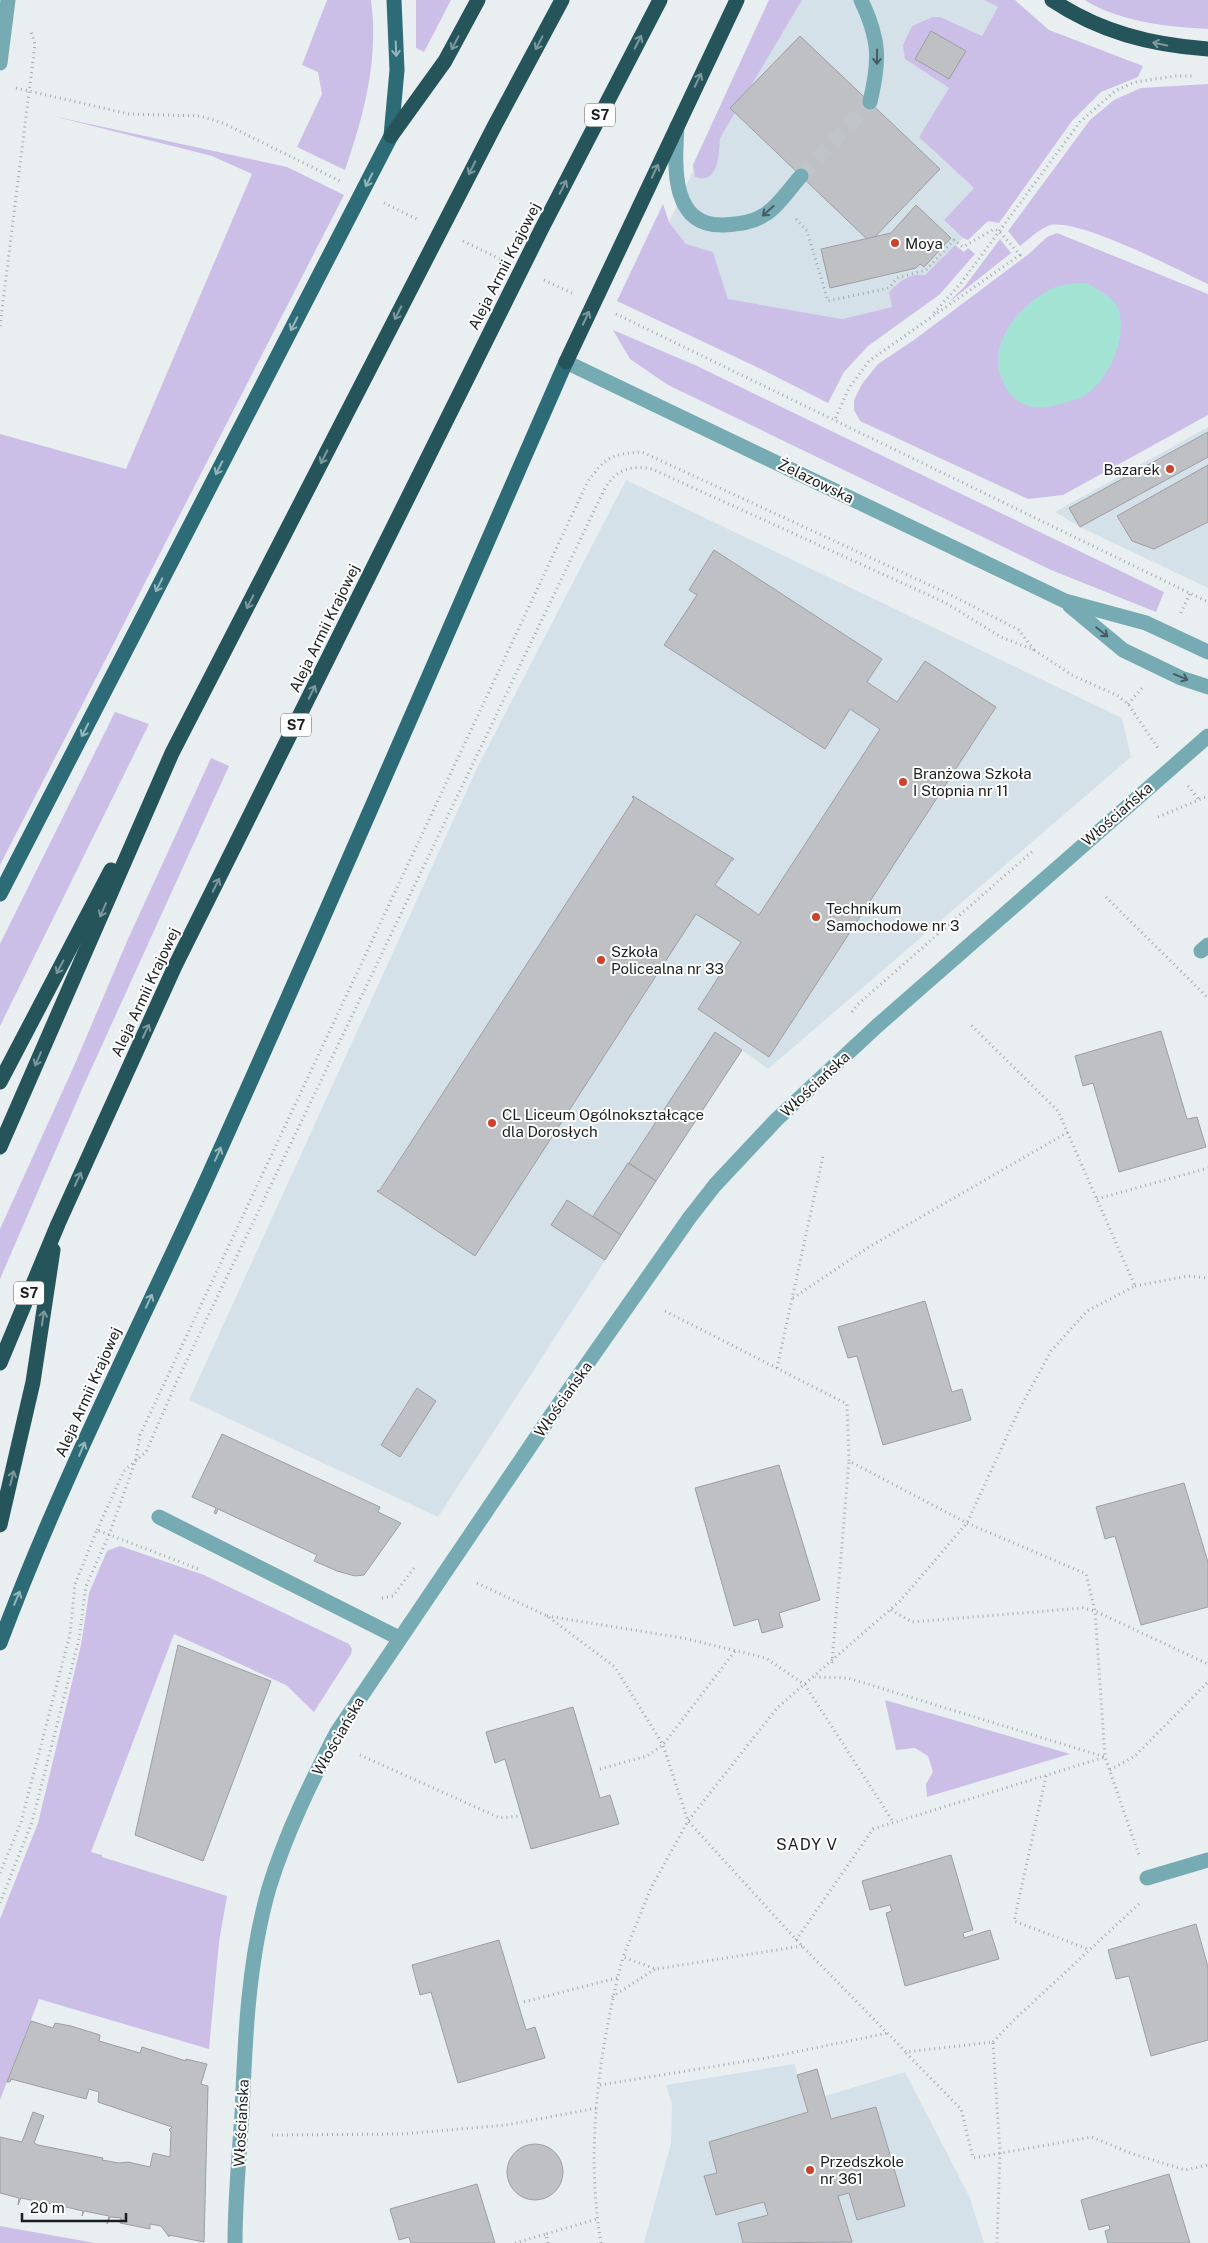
<svg xmlns="http://www.w3.org/2000/svg" width="1208" height="2243" font-family="'Public Sans',sans-serif">
  <style>
    .built { fill: #d5e1e9 }
    .green { fill: #ccbfe7 }
    .water { fill: #a3e3d3 }
    .building { fill: #bec0c4; stroke: #9d9ea3 }
    .lines { fill: none; stroke-linecap: round; stroke-linejoin: round }
    .minor-tunnel { stroke: #c0c4c7; stroke-width: 15; stroke-dasharray: 15 8; stroke-linecap: butt }
    .path { stroke: #a5a9ab; stroke-width: 3; stroke-dasharray: 1 4; stroke-linecap: butt }
    .minor { stroke: #76abb4; stroke-width: 15 }
    .major { stroke: #2d6c76; stroke-width: 15 }
    .highway { stroke: #26545b; stroke-width: 15 }
    .oneway { stroke: #7d989d }
    .oneway2 { stroke: #96b6ba }
    .oneway3 { stroke: #445d62 }
    .poi-dot { fill: #ce422d; stroke: #fff; stroke-width: 2 }
    .labels { text-anchor: middle; dominant-baseline: central; stroke-width: 4; stroke-linejoin: round; paint-order: stroke }
    .shield { fill: #fff; stroke: #5f6162; stroke-width: 1 }
    .shield-label { font-size: 14px; font-weight: bold; fill: #1b1d1e }
    .poi-label { font-size: 15px; fill: #1b1d1e; stroke: #fff; text-anchor: start }
    .street-label { font-size: 15px; fill: #1b1d1e; stroke: #fff }
    .neighbourhood-label { font-size: 16px; letter-spacing: 1px; fill: #1b1d1e; stroke: #fff }
  </style>
  <rect width="100%" height="100%" fill="#e9eef1"/>
  <g class="built">
    <polygon points="769,0 984,0 998,7 982,36 942,17 905,59 950,88 920,137 974,188 944,220 963,238 892,307 842,319 728,299 713,252 686,244 669,222 693,171 693,165"/>
    <polygon points="1208,427 1208,588 1080,527 1055,512"/>
    <polygon points="626,480 1122,718 1131,757 768,1069 742,1050 438,1517 189,1400 478,766"/>
    <polygon points="795,2064 797,2075 817,2069 825,2096 905,2072 970,2198 984,2243 644,2243 671,2143 672,2104 666,2085"/>
  </g>
  <g class="green">
    <path d="M327,0H371C379,59 364,115 345,170L297,147L322,94L318,72L302,65Z"/>
    <polygon points="416,0 451,0 424,52 416,48"/>
    <path d="M769,0H802L720,138C719,154 719,185 695,177L693,165Z"/>
    <polygon points="984,0 1015,0 1049,30 1143,66 1138,77 1101,92 1072,121 999,223 988,221 968,240 963,238 944,220 974,188 919,137 949,88 905,59 903,45 912,26 933,17 941,17 982,36 998,7"/>
    <path d="M1085,0H1208V29C1169,27 1119,22 1085,0Z"/>
    <path d="M1208,84V284C1180,271 1073,215 1048,226C1038,230 1028,240 1020,246L1008,231L1090,120L1114,100L1141,88Z"/>
    <polygon points="53,116 287,167 344,195 0,865 0,434 126,469 252,174 212,156"/>
    <path d="M663,204L669,222L686,244L713,252L728,299L842,319L892,307L889,292C900,281 909,273 925,275L955,245L964,252L968,248L975,254L939,295L868,346L844,372L828,403L767,372L617,301Z"/>
    <polygon points="1057,233 1208,294 1208,415 1063,495 1028,499 860,421 854,410 854,400 862,384 878,364 914,340 1030,253 1047,237"/>
    <polygon points="1000,239 1011,253 948,303 965,286"/>
    <polygon points="613,330 697,366 1164,592 1156,612 1051,570 668,385 630,359"/>
    <polygon points="115,712 149,724 0,1026 0,944"/>
    <polygon points="211,758 229,766 83,1087 0,1279 0,1229 74,1066 128,939"/>
    <polygon points="120,1546 204,1575 349,1644 352,1649 351,1654 314,1712 286,1685 174,1634 91,1852 102,1855 102,1857 227,1896 219,1942 209,2049 39,1999 0,2100 0,1919 38,1823 81,1645 89,1593 107,1551"/>
    <polygon points="885,1700 1070,1754 927,1797 926,1784 933,1772 928,1756 915,1748 896,1750"/>
    <polygon points="0,2226 95,2243 0,2243"/>
  </g>
  <path class="water" d="M1087,283C1095,289 1113,297 1117,306C1130,333 1109,381 1084,396C1079,399 1072,401 1066,402C1035,413 1011,408 1000,374C990,340 1020,307 1047,291C1058,284 1074,283 1087,283Z"/>
  <g class="building">
    <polygon points="931,31 966,51 949,79 915,59"/>
    <polygon points="800,36 940,169 870,242 730,108"/>
    <polygon points="916,205 951,238 924,267 920,264 916,268 830,288 821,249 891,233"/>
    <polygon points="1208,432 1208,457 1080,527 1069,508"/>
    <polygon points="1208,465 1208,522 1154,549 1132,541 1117,516"/>
    <polygon points="714,550 882,659 867,682 897,702 925,661 996,707 769,1057 698,1009 741,942 696,914 475,1256 377,1191 380,1190 634,799 632,797 633,796 734,859 731,861 715,885 759,915 880,729 850,709 825,749 664,645 697,595 689,590"/>
    <polygon points="1161,1031 1187,1119 1197,1117 1206,1147 1119,1172 1093,1083 1083,1086 1075,1056"/>
    <polygon points="715,1032 742,1050 656,1181 629,1163"/>
    <polygon points="628,1163 656,1181 621,1235 593,1216"/>
    <polygon points="567,1200 621,1235 605,1260 551,1225"/>
    <polygon points="925,1301 952,1392 962,1389 971,1420 883,1445 857,1356 848,1358 838,1327"/>
    <polygon points="417,1388 436,1401 400,1457 381,1445"/>
    <polygon points="222,1434 380,1507 378,1512 401,1523 364,1575 355,1576 337,1571 314,1561 317,1555 218,1509 216,1514 214,1513 216,1508 192,1497"/>
    <polygon points="779,1465 820,1600 779,1613 783,1627 762,1633 758,1619 734,1626 695,1488"/>
    <polygon points="1184,1483 1208,1562 1208,1607 1141,1625 1115,1536 1105,1539 1096,1507"/>
    <polygon points="178,1645 271,1681 203,1861 135,1835"/>
    <polygon points="573,1707 600,1798 610,1795 619,1824 531,1849 505,1759 495,1763 486,1732"/>
    <polygon points="951,1855 973,1930 963,1933 964,1938 990,1930 999,1959 905,1986 886,1913 892,1911 890,1905 870,1910 862,1881"/>
    <polygon points="1196,1924 1208,1967 1208,2040 1151,2056 1129,1976 1116,1979 1108,1950"/>
    <polygon points="499,1940 526,2030 535,2027 545,2058 458,2083 431,1992 420,1995 412,1965"/>
    <polygon points="31,2021 53,2028 55,2023 71,2026 100,2035 99,2041 140,2053 142,2047 186,2061 186,2059 207,2064 201,2084 208,2086 204,2242 169,2235 169,2237 161,2226 150,2224 150,2229 120,2223 121,2218 110,2217 107,2224 109,2216 84,2211 82,2216 83,2211 66,2207 64,2215 64,2206 46,2203 45,2208 45,2203 21,2198 18,2205 19,2198 0,2193 0,2137 22,2142 33,2112 44,2116 34,2143 38,2145 103,2158 102,2160 119,2163 128,2162 150,2167 153,2153 170,2157 171,2132 169,2130 172,2127 98,2102 99,2092 89,2089 86,2099 11,2079 10,2082 7,2082"/>
    <polygon points="817,2069 831,2119 876,2107 905,2206 857,2220 849,2193 838,2196 852,2242 743,2243 738,2223 768,2215 764,2202 716,2215 704,2176 717,2173 709,2142 808,2112 797,2075"/>
    <circle cx="535" cy="2172" r="28"/>
    <polygon points="1169,2174 1190,2243 1108,2243 1105,2231 1110,2229 1109,2225 1089,2230 1081,2200"/>
    <polygon points="477,2184 495,2243 411,2243 409,2237 399,2240 390,2209"/>
  </g>
  <g class="lines">
    <polyline class="minor-tunnel" points="801,176 870,102"/>
    <g class="path">
      <polyline points="16,88 129,114 200,116 223,123 340,181"/>
      <polyline points="384,203 419,220"/>
      <polyline points="796,219 807,231 828,301 889,288 897,278 926,270 954,240 963,247 994,229 999,231 1020,255 869,361 849,388 835,419"/>
      <polyline points="463,241 500,259"/>
      <polyline points="544,280 572,293"/>
      <polyline points="934,313 961,283 1080,122 1115,91 1135,82 1176,76 1194,76"/>
      <polyline points="616,314 1208,602"/>
      <polyline points="0,326 35,44 31,32"/>
      <polyline points="1181,613 1190,593"/>
      <polyline points="1128,704 1143,687"/>
      <polyline points="1188,786 1200,801"/>
      <polyline points="1158,817 1208,796"/>
      <polyline points="1106,897 1208,998"/>
      <polyline points="852,1012 857,1005 1034,850"/>
      <polyline points="1097,1199 1208,1168"/>
      <polyline points="1135,1286 1188,1276 1208,1278"/>
      <polyline points="793,1298 869,1247 1068,1132"/>
      <polyline points="665,1311 847,1404 849,1461 967,1523 1086,1574 1095,1611 1105,1757 848,1678 815,1677"/>
      <polyline points="777,1368 823,1156"/>
      <path d="M97,1530L124,1471L146,1452L177,1381L605,488C617,469 631,465 652,469L946,603L1001,637L1034,650L1072,675L1118,696L1128,704L1158,748"/>
      <polyline points="477,1583 547,1616 615,1667 663,1745 688,1821 777,1708 900,1601 967,1523 1019,1410 1051,1351 1087,1311 1135,1286 1058,1111 970,1024"/>
      <polyline points="382,1598 393,1596 414,1568"/>
      <polyline points="891,1610 912,1622 1083,1608 1095,1611 1208,1664"/>
      <polyline points="547,1616 683,1638 766,1658 805,1685 894,1823"/>
      <polyline points="832,1663 849,1461"/>
      <polyline points="360,1755 500,1818 519,1816"/>
      <polyline points="600,1769 647,1756 663,1745 735,1651"/>
      <polyline points="1110,1770 1135,1756 1208,1682"/>
      <polyline points="1046,1776 1014,1921 1090,1950"/>
      <polyline points="0,1873 21,1822 70,1634 75,1584 97,1530 201,1570"/>
      <path d="M0,1903L32,1822L79,1639L86,1586L109,1535L136,1459L140,1435L587,483C605,457 611,454 642,452L949,594L1019,630L1034,650"/>
      <polyline points="796,1940 873,1829 1105,1757 1139,1855"/>
      <polyline points="802,1946 656,1969 623,1957 651,1888 688,1821 802,1946 906,2052 993,2042 1000,2153 997,2243"/>
      <polyline points="612,1997 655,1969"/>
      <polyline points="524,2002 617,1978"/>
      <polyline points="993,2042 1014,2020 1141,1902"/>
      <polyline points="906,2053 961,2109 973,2158 1092,2137 1130,2153 1185,2170 1208,2165"/>
      <polyline points="600,2085 766,2058 888,2033"/>
      <polyline points="272,2135 403,2134 506,2125 597,2108"/>
      <polyline points="515,2243 546,2234"/>
      <polyline points="548,2243 546,2234 597,2219"/>
      <path d="M601,2243C585,2149 599,2049 623,1957"/>
    </g>
    <g class="minor">
      <path d="M861,0C880,40 880,60 870,102"/>
      <polyline points="0,63 8,0"/>
      <path d="M677,126C675,163 669,227 724,225C738,224 752,223 764,215C778,207 790,188 801,176"/>
      <polyline points="566,362 1065,601 1146,623 1208,652"/>
      <polyline points="1070,606 1123,650 1181,678 1208,687"/>
      <polyline points="1201,951 1208,945"/>
      <polyline points="159,1517 399,1638"/>
      <polyline points="1147,1878 1208,1860"/>
      <path d="M235,2243C235,2200 239,2157 242,2114C245,2039 248,1961 269,1888C286,1833 311,1782 337,1732L552,1414L690,1217L715,1185L776,1120L877,1026L1208,736"/>
    </g>
    <g class="major">
      <polyline points="0,894 391,136 397,70 394,0"/>
      <path d="M0,1643C59,1485 136,1334 206,1181C329,909 446,635 566,362"/>
    </g>
    <g class="highway">
      <path d="M1052,0C1100,32 1151,45 1208,49"/>
      <polyline points="391,136 445,61 478,0"/>
      <polyline points="566,362 737,0"/>
      <polyline points="0,1082 111,870"/>
      <polyline points="0,1147 172,753 495,125 562,0"/>
      <polyline points="0,1363 58,1224 175,966 541,230 660,0"/>
      <polyline points="0,1525 33,1382 53,1250"/>
    </g>
  </g>
  <defs><path id="oneway-shaft" d="M-6 0H5M1.5-3L5.5 0L1.5 3" fill="none" stroke-width="1.6" stroke-linecap="round" stroke-linejoin="round" transform="scale(1.25)"/></defs>
  <g class="oneway">
    <use href="#oneway-shaft" transform="translate(638 42) rotate(-63)"/>
    <use href="#oneway-shaft" transform="translate(455 43) rotate(118)"/>
    <use href="#oneway-shaft" transform="translate(539 43) rotate(118)"/>
    <use href="#oneway-shaft" transform="translate(1160 44) rotate(-168)"/>
    <use href="#oneway-shaft" transform="translate(698 80) rotate(-64)"/>
    <use href="#oneway-shaft" transform="translate(472 168) rotate(117)"/>
    <use href="#oneway-shaft" transform="translate(655 171) rotate(-65)"/>
    <use href="#oneway-shaft" transform="translate(563 187) rotate(-63)"/>
    <use href="#oneway-shaft" transform="translate(398 313) rotate(117)"/>
    <use href="#oneway-shaft" transform="translate(586 318) rotate(-65)"/>
    <use href="#oneway-shaft" transform="translate(324 457) rotate(117)"/>
    <use href="#oneway-shaft" transform="translate(250 602) rotate(117)"/>
    <use href="#oneway-shaft" transform="translate(312 692) rotate(-64)"/>
    <use href="#oneway-shaft" transform="translate(216 885) rotate(-63)"/>
    <use href="#oneway-shaft" transform="translate(103 910) rotate(114)"/>
    <use href="#oneway-shaft" transform="translate(60 967) rotate(118)"/>
    <use href="#oneway-shaft" transform="translate(146 1031) rotate(-65)"/>
    <use href="#oneway-shaft" transform="translate(38 1059) rotate(114)"/>
    <use href="#oneway-shaft" transform="translate(78 1179) rotate(-65)"/>
    <use href="#oneway-shaft" transform="translate(43 1318) rotate(-81)"/>
    <use href="#oneway-shaft" transform="translate(12 1478) rotate(-76)"/>
  </g>
  <g class="oneway2">
    <use href="#oneway-shaft" transform="translate(396 49) rotate(88)"/>
    <use href="#oneway-shaft" transform="translate(369 180) rotate(117)"/>
    <use href="#oneway-shaft" transform="translate(294 324) rotate(117)"/>
    <use href="#oneway-shaft" transform="translate(219 468) rotate(117)"/>
    <use href="#oneway-shaft" transform="translate(159 585) rotate(117)"/>
    <use href="#oneway-shaft" transform="translate(85 730) rotate(117)"/>
    <use href="#oneway-shaft" transform="translate(218 1154) rotate(-66)"/>
    <use href="#oneway-shaft" transform="translate(149 1301) rotate(-65)"/>
    <use href="#oneway-shaft" transform="translate(82 1449) rotate(-67)"/>
    <use href="#oneway-shaft" transform="translate(17 1598) rotate(-67)"/>
  </g>
  <g class="oneway3">
    <use href="#oneway-shaft" transform="translate(877 57) rotate(91)"/>
    <use href="#oneway-shaft" transform="translate(768 211) rotate(138)"/>
    <use href="#oneway-shaft" transform="translate(1102 632) rotate(39)"/>
    <use href="#oneway-shaft" transform="translate(1181 677) rotate(23)"/>
  </g>
  <g class="poi-dot">
    <circle cx="895" cy="243" r="5"/>
    <circle cx="1170" cy="469" r="5"/>
    <circle cx="903" cy="782" r="5"/>
    <circle cx="816" cy="917" r="5"/>
    <circle cx="601" cy="960" r="5"/>
    <circle cx="492" cy="1123" r="5"/>
    <circle cx="810" cy="2170" r="5"/>
  </g>
  <g class="labels">
    <g class="shield">
      <rect x="585" y="103.5" width="30" height="23" rx="4"/>
      <rect x="281" y="713.5" width="30" height="23" rx="4"/>
      <rect x="14" y="1281.5" width="30" height="23" rx="4"/>
    </g>
    <g class="shield-label">
      <text x="600" y="115">S7</text>
      <text x="296" y="725">S7</text>
      <text x="29" y="1293">S7</text>
    </g>
    <g class="poi-label">
      <text x="905" y="243">Moya</text>
      <text x="1160" y="469" text-anchor="end">Bazarek</text>
      <text x="913" y="773">Branżowa Szkoła<tspan x="913" dy="17">I Stopnia nr 11</tspan></text>
      <text x="826" y="908">Technikum<tspan x="826" dy="17">Samochodowe nr 3</tspan></text>
      <text x="611" y="951">Szkoła<tspan x="611" dy="17">Policealna nr 33</tspan></text>
      <text x="502" y="1114">CL Liceum Ogólnokształcące<tspan x="502" dy="17">dla Dorosłych</tspan></text>
      <text x="820" y="2161">Przedszkole<tspan x="820" dy="17">nr 361</tspan></text>
    </g>
    <g class="street-label">
      <text transform="translate(504 266) rotate(-63)">Aleja Armii Krajowej</text>
      <text transform="translate(816 481) rotate(26)">Żelazowska</text>
      <text transform="translate(324 628) rotate(-64)">Aleja Armii Krajowej</text>
      <text transform="translate(1117 814) rotate(-41)">Włościańska</text>
      <text transform="translate(145 992) rotate(-65)">Aleja Armii Krajowej</text>
      <text transform="translate(815 1084) rotate(-43)">Włościańska</text>
      <text transform="translate(88 1392) rotate(-66)">Aleja Armii Krajowej</text>
      <text transform="translate(563 1399) rotate(-55)">Włościańska</text>
      <text transform="translate(338 1736) rotate(-60)">Włościańska</text>
      <text transform="translate(241 2123) rotate(-87)">Włościańska</text>
    </g>
    <g class="neighbourhood-label">
      <text x="807" y="1844">SADY V</text>
    </g>
  </g>
  <path d="M22 2213v8h104v-8" fill="none" stroke="#1b1d1e" stroke-width="2.5"/>
  <text x="30" y="2213" font-size="15" fill="#1b1d1e" stroke="#ffffff" stroke-width="4" paint-order="stroke">20 m</text>
</svg>
